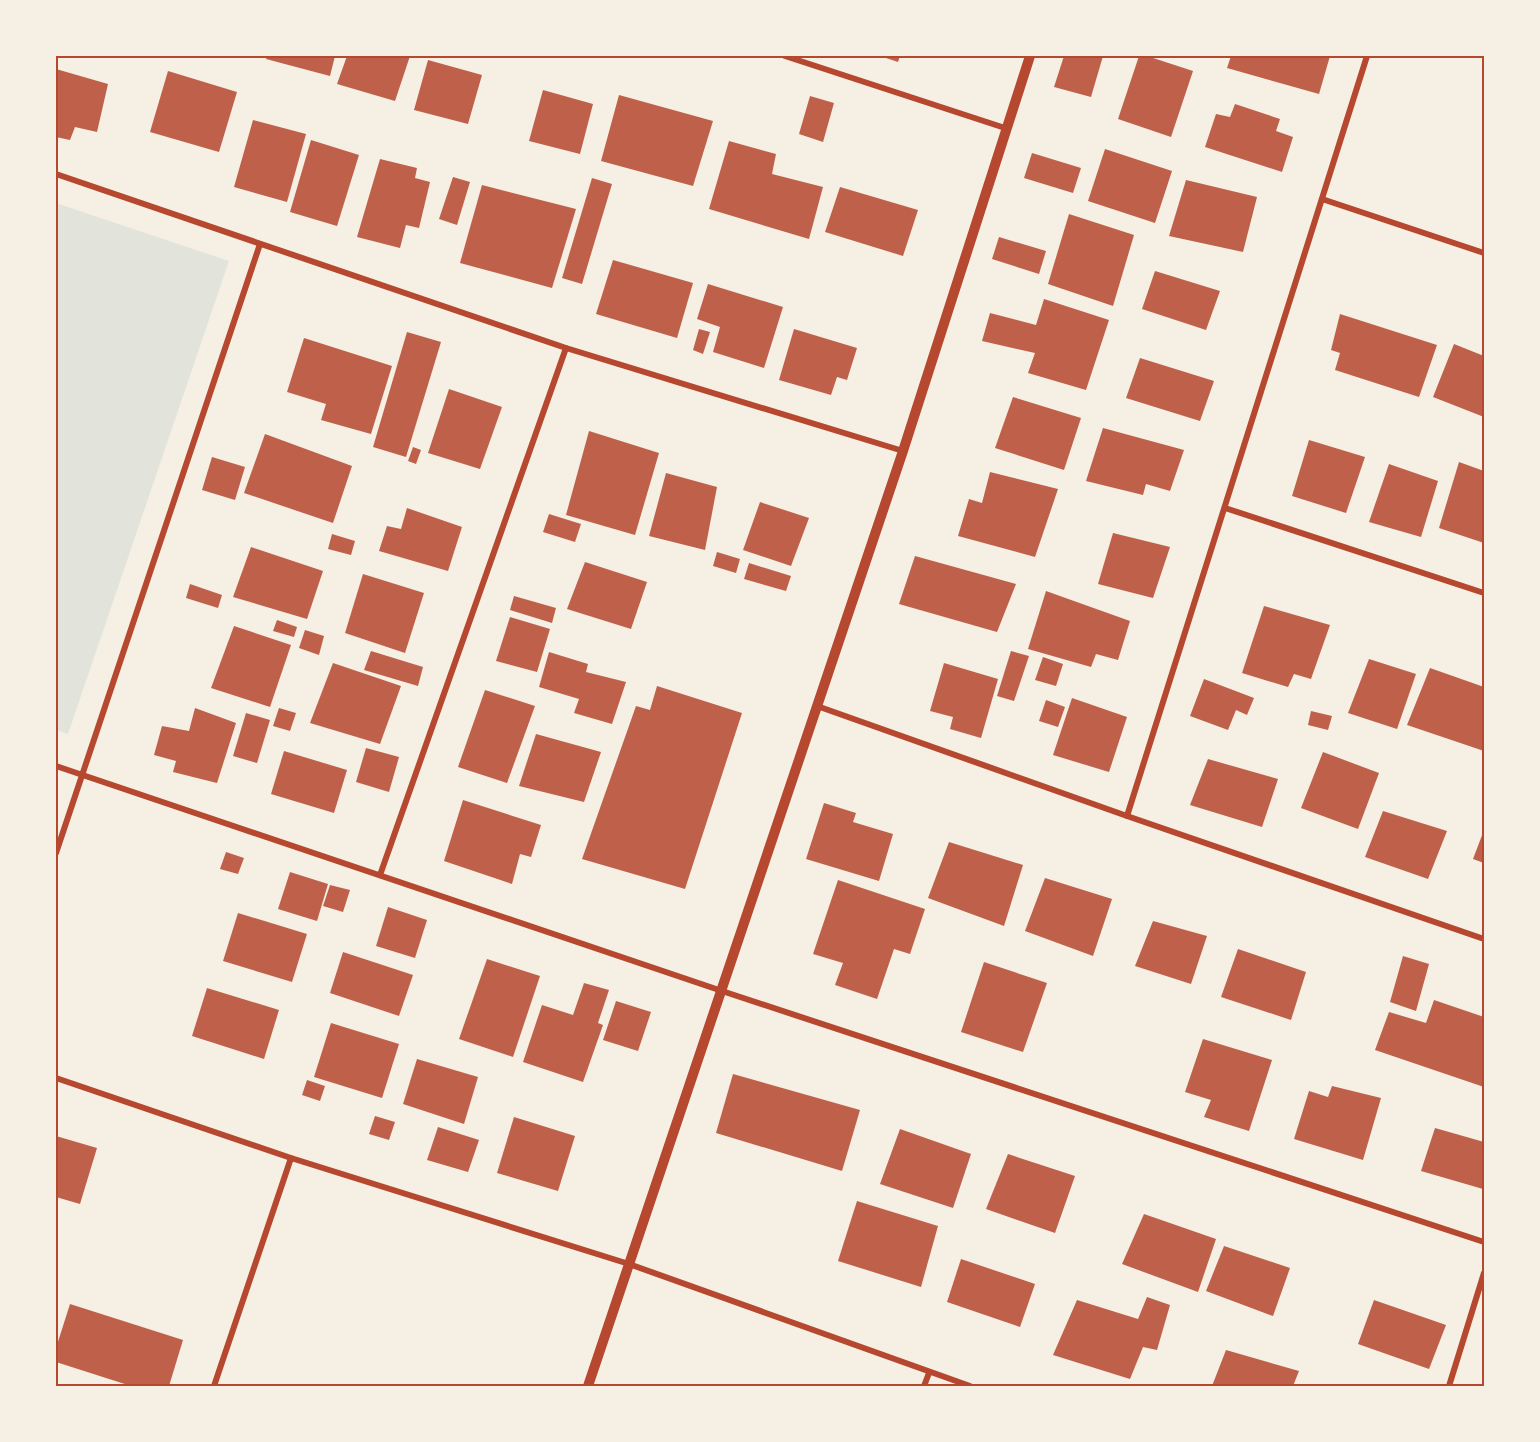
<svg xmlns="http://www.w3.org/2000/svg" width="1540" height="1442" font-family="Spectral,serif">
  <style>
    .green { fill: #e2e4dc }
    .building { fill: #bf614a }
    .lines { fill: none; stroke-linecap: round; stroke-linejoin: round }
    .minor { stroke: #b5482f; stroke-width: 6 }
    .tertiary { stroke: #b5482f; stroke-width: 10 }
    .neatline { fill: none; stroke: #b5482f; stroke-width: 2 }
  </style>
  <rect width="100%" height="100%" fill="#f6efe4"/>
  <polygon class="green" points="56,203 229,261 68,734 56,730"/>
  <g class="building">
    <polygon points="267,56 335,56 330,76 266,59"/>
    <polygon points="347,56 410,56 395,101 337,84"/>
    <polygon points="880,56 900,56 898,62"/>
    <polygon points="1064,56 1103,56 1091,97 1054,87"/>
    <polygon points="1139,56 1147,56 1193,71 1171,137 1118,119"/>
    <polygon points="1231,56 1330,56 1319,94 1227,68"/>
    <polygon points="428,60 482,75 468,124 414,110"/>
    <polygon points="56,69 108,84 97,132 75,127 70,140 56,137"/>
    <polygon points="168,71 237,92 219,152 150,132"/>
    <polygon points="543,90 593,104 580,154 529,141"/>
    <polygon points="619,95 713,121 693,186 601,161"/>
    <polygon points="810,96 834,103 823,142 799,134"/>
    <polygon points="1235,104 1280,119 1276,131 1293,137 1282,172 1205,147 1216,114 1230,117"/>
    <polygon points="253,120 306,134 287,202 234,187"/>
    <polygon points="311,140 359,155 337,226 290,212"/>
    <polygon points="729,141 776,154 772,174 823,187 809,239 709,209"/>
    <polygon points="1105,149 1172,171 1155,223 1088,201"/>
    <polygon points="1032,153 1081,168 1073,193 1024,178"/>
    <polygon points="380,159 417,168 415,178 430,182 419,228 406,225 400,248 357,237"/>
    <polygon points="453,177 470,182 457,225 439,219"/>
    <polygon points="592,178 612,184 582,284 562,278"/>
    <polygon points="1186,180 1257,197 1243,252 1169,236"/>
    <polygon points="482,185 576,209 552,288 460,263"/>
    <polygon points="840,187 918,210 903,256 825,232"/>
    <polygon points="1069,214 1134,235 1113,306 1048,284"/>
    <polygon points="999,237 1046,251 1039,274 992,259"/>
    <polygon points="613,260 693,283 677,338 596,314"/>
    <polygon points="1155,271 1220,291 1206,330 1142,309"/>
    <polygon points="708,284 783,307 764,368 713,352 720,327 697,319"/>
    <polygon points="1044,299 1109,320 1086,390 1028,373 1035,353 982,341 990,313 1036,325"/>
    <polygon points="1340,314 1437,345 1419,397 1335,370 1340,353 1331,350"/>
    <polygon points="699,329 710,332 703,354 693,350"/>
    <polygon points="794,329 857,348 847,380 837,377 831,395 779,380"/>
    <polygon points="407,332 441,342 406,457 373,447"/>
    <polygon points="304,338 392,366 371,434 321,420 326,404 287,392"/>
    <polygon points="1454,344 1484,356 1484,417 1433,397"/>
    <polygon points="1140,358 1214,381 1200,421 1126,398"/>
    <polygon points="449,389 502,407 480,469 428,453"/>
    <polygon points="1013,397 1081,418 1064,470 995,448"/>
    <polygon points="1103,428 1184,450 1170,491 1146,484 1143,495 1086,481"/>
    <polygon points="589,431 659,453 635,535 566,515"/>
    <polygon points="265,434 352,466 333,523 244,493"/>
    <polygon points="1309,440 1365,457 1346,513 1292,496"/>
    <polygon points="413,447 421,450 416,464 408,461"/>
    <polygon points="212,457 245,467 235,500 202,490"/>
    <polygon points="1459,462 1484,471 1484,543 1439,528"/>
    <polygon points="1389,464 1438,481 1421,537 1369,522"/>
    <polygon points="990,472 1058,489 1035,557 958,536 969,499 982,503"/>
    <polygon points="666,473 717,487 705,550 649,536"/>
    <polygon points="760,502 809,518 791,566 743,550"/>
    <polygon points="407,508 462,527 448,571 379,551 387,526 401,529"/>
    <polygon points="549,514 581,524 575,542 543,532"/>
    <polygon points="1113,533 1170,547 1153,598 1098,584"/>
    <polygon points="332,534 355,541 351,555 328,549"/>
    <polygon points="251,547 323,571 307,619 233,597"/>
    <polygon points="717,552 740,559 736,573 713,566"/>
    <polygon points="915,556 1016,584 997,632 899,604"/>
    <polygon points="585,562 647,582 631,629 567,609"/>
    <polygon points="749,563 791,576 786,591 744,579"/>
    <polygon points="363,574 424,593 405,653 345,633"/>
    <polygon points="190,584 222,595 218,608 186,598"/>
    <polygon points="1046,591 1130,621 1118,660 1096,654 1091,667 1028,649"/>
    <polygon points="514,596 556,608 552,623 510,610"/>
    <polygon points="1264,606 1330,625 1311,679 1294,674 1288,687 1242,673"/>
    <polygon points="510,617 550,629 537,672 496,661"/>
    <polygon points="277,620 297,627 294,637 273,631"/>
    <polygon points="234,626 291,645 270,707 211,688"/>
    <polygon points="305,630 324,636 319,655 299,648"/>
    <polygon points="371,651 423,667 418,686 364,670"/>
    <polygon points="1011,651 1029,656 1014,701 997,696"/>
    <polygon points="549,652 588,664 586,672 626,682 612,724 574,713 579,699 539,687"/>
    <polygon points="1043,657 1063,664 1056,686 1035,680"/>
    <polygon points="1369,659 1416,674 1397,729 1348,713"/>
    <polygon points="333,663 401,686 380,744 310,723"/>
    <polygon points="944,663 998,679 981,738 950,729 953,717 930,711"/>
    <polygon points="1430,668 1484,687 1484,751 1407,725"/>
    <polygon points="1204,679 1254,698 1247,715 1236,710 1228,730 1190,716"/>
    <polygon points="657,686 742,713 685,889 582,859 636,706 650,710"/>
    <polygon points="485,690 535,706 507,783 458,767"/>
    <polygon points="1072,698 1127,717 1109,772 1053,755"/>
    <polygon points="1046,700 1065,707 1058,727 1039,721"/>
    <polygon points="195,708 236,723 217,783 173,772 176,761 154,755 162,726 189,731"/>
    <polygon points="279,708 296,713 290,731 273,726"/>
    <polygon points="1311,711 1332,716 1328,730 1308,725"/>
    <polygon points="246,713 270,720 257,763 233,756"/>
    <polygon points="536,734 601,752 584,802 519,786"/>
    <polygon points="366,748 399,757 389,792 356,782"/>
    <polygon points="284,751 347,770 334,813 271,794"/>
    <polygon points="1323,752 1379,773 1358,829 1301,808"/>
    <polygon points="1208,759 1278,779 1262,827 1190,805"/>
    <polygon points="463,800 541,825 531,857 520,854 512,884 444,861"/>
    <polygon points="824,803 856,813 853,822 893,834 879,881 806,859"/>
    <polygon points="1383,811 1447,831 1428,879 1365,857"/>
    <polygon points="1484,830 1484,863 1473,859"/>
    <polygon points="949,842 1023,865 1004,926 928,898"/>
    <polygon points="226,852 244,858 238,874 220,869"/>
    <polygon points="290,872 328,884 317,921 278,909"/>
    <polygon points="1045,878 1112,899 1093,956 1025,931"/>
    <polygon points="838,880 925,909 910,954 894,949 877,999 835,985 843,963 813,954"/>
    <polygon points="330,885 350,890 343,912 323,906"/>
    <polygon points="388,907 427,920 415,958 376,946"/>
    <polygon points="238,913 307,934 292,982 223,961"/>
    <polygon points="1153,921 1207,936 1191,984 1135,966"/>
    <polygon points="1238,949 1306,972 1291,1020 1221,997"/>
    <polygon points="343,952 413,975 399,1016 330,993"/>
    <polygon points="1403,956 1429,964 1416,1011 1390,1002"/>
    <polygon points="487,959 540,976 513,1057 459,1039"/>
    <polygon points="984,962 1047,983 1023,1052 961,1032"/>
    <polygon points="584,983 609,990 598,1023 603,1025 583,1082 523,1062 542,1005 573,1015"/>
    <polygon points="207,988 279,1010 264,1059 192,1036"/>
    <polygon points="1434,1000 1484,1017 1484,1087 1375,1050 1389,1012 1426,1023"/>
    <polygon points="616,1001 651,1012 638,1051 603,1040"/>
    <polygon points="331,1023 399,1044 382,1098 314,1077"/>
    <polygon points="1203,1039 1272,1060 1249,1131 1204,1117 1211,1100 1185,1092"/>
    <polygon points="417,1059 478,1077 464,1124 403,1104"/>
    <polygon points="733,1074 860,1110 842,1171 716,1133"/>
    <polygon points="307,1080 325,1086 320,1101 302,1095"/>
    <polygon points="1332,1086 1381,1098 1363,1160 1294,1139 1309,1091 1328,1097"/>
    <polygon points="375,1116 395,1122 389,1140 369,1134"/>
    <polygon points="514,1117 575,1136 558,1191 497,1173"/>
    <polygon points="438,1127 479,1140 468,1172 427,1160"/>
    <polygon points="1435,1128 1484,1142 1483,1189 1421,1171"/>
    <polygon points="900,1129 971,1154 953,1208 880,1184"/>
    <polygon points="56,1136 97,1148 80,1204 56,1197"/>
    <polygon points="1008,1154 1075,1176 1055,1233 986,1209"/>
    <polygon points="857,1201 938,1226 921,1287 838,1261"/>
    <polygon points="1144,1214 1216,1239 1198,1292 1122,1264"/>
    <polygon points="1224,1246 1290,1268 1273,1316 1206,1291"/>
    <polygon points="961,1259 1035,1284 1020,1327 947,1302"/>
    <polygon points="1147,1297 1170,1305 1157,1350 1143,1347 1130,1379 1053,1355 1077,1300 1138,1319"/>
    <polygon points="1374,1300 1446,1325 1429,1369 1358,1344"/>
    <polygon points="70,1304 183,1340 169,1386 131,1386 56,1362 56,1348"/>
    <polygon points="1226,1350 1299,1371 1293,1386 1212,1386"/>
  </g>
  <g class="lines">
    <g class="minor">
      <polyline points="785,56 1005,128"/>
      <polyline points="56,174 566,348 903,451"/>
      <polyline points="1322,199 1484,253"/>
      <polyline points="1225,508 1484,593"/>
      <polyline points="817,706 1127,816 1484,939"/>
      <polyline points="56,766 722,991 1484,1242"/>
      <polyline points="1127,816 1367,56"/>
      <polyline points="56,853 260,244"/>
      <polyline points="380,875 566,348"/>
      <polyline points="56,1078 291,1158 629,1264 970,1386"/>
      <polyline points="214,1386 291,1158"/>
      <polyline points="924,1386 929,1373"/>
      <polyline points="1449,1386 1484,1273"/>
    </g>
    <polyline class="tertiary" points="588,1386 903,451 1030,56"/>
  </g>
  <rect width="1540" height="1442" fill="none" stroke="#f6efe4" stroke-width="114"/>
  <rect x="57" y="57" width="1426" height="1328" class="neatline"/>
</svg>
